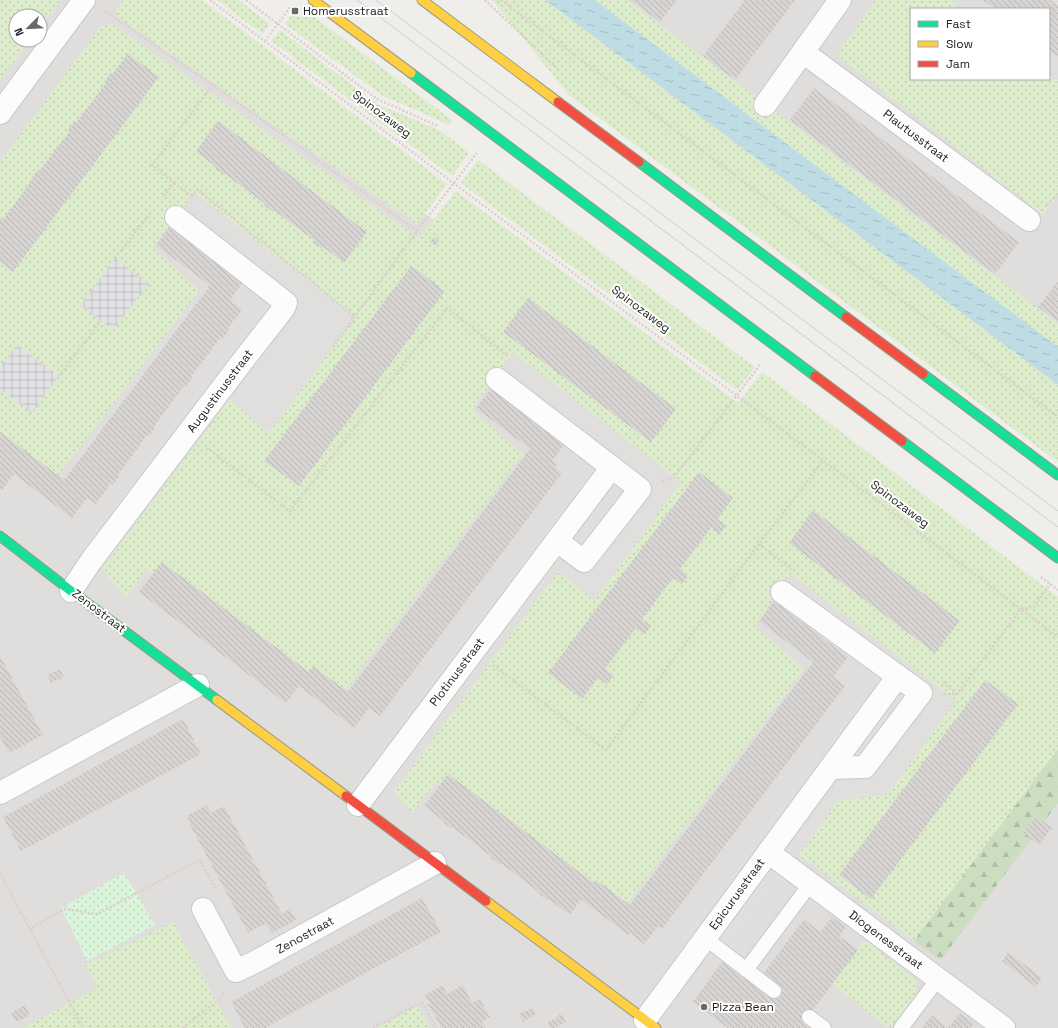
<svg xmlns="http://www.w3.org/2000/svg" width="1058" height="1028" font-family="'Space Grotesk',sans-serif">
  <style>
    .residential { fill: #dfdedc; fill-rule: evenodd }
    .grass { fill: url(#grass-dots) }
    .forest { fill: url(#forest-firs) }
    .park { fill: url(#park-dots) }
    .parking { fill: #e0dfde }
    .plaza { fill: url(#plaza-grid) }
    .water { fill: url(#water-ripples) }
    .building { fill: url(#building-back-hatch) }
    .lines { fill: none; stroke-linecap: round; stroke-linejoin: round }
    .lane-casing { stroke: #c9c8c7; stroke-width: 16 }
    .street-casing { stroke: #c9c8c7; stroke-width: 24 }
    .fast-casing { stroke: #999a82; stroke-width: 11 }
    .slow-casing { stroke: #999a82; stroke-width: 11 }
    .jam-casing { stroke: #999a82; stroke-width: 11 }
    .path { stroke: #dccecd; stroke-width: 2.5; stroke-dasharray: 2 2; stroke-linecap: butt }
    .lane { stroke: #fdfcfc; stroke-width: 14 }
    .street { stroke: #fdfcfc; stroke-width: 22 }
    .fast { stroke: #16e098; stroke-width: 9 }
    .slow { stroke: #ffcf43; stroke-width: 9 }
    .jam { stroke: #f24e42; stroke-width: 9 }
    .tram { stroke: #ccc; stroke-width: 1 }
    .poi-dot { fill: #6a6968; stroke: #fff; stroke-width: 1.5 }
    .labels { text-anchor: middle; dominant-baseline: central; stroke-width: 4; stroke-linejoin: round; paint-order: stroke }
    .poi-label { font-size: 12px; fill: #222; stroke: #fff; text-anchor: start }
    .street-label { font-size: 12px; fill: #222; stroke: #fff }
  </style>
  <defs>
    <pattern id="grass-dots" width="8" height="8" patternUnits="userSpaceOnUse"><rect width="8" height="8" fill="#ddeccb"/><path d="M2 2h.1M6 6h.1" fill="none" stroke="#bdcaae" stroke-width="1.8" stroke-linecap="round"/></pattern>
    <pattern id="forest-firs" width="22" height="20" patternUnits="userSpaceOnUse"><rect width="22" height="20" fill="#cbdec1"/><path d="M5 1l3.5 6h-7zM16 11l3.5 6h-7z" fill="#aebea6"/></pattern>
    <pattern id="park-dots" width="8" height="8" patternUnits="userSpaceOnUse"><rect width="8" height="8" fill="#daf5da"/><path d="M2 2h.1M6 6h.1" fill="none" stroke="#bbd2bb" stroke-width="1.8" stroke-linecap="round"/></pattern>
    <pattern id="plaza-grid" width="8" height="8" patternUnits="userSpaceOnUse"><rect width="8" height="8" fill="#e2e1e5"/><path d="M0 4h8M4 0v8" fill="none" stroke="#c2c1c4"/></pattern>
    <pattern id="water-ripples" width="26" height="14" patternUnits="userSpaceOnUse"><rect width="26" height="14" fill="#bfdbe3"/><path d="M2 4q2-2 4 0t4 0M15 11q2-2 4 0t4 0" fill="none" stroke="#a4bcc2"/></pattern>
    <pattern id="building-back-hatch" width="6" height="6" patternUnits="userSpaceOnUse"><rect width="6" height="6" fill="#d7d4d2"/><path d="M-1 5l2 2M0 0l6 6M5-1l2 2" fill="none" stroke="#b8b6b4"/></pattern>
  </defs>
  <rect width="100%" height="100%" fill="#f0eeeb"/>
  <g class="residential">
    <path d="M0,0H139L1058,687V1028H0ZM16,16H40V40H16Z"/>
    <path d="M616,0H1058V349ZM911,9H1049V79H911Z"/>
  </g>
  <g class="grass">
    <polygon points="1,0 59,0 59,2 40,27 40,16 16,16 16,40 30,40 0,80 0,2"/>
    <polygon points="125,0 202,0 447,184 417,224 117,17 116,8"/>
    <polygon points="217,0 239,0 270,24 262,34"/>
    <polygon points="492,0 545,0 1058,385 1058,462 569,95"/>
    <polygon points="595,0 627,0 1058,323 1058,347"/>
    <polygon points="875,0 950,0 962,9 911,9 911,79 1049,79 1049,75 1058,81 1058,195 1043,215 837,55"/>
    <polygon points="306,11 452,120 448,125 437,119 383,96 285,24 293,13 300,18"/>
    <polygon points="112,24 419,238 456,191 738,403 762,372 1058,597 1058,749 914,941 799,855 838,800 887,794 956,701 791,574 755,626 804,669 623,909 584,892 435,783 412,813 394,791 558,571 594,600 681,482 512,352 497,379 488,388 472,410 523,454 340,697 300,683 147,569 126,598 102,569 230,399 269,433 355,317 194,193 153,247 199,291 51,485 0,453 0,162 101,26"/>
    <polygon points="280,30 377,104 432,127 442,132 469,153 452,176 271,41"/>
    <polygon points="478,160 755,367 737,390 461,183"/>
    <polygon points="173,922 231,1028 23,1028 97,988 85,965"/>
    <polygon points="865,940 916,980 916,994 892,1026 887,1027 832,984"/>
    <polygon points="417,1006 429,1028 377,1028"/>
  </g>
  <polygon class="forest" points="1058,749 1058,803 941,960 914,941"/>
  <polygon class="park" points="124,873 155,925 87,961 61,908"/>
  <g class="parking">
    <polygon points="194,193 355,317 269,433 230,399 102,569 76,549 265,301 168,227"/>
    <polygon points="512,352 681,482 595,600 558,571 394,791 364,768 589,465 576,455 488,388 497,379"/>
    <polygon points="791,574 956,701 887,795 838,800 726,957 679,941 867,682 768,607"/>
  </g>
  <g class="plaza">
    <polygon points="115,258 149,284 113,330 80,305"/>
    <polygon points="17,345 59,376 32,413 0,389 0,367"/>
  </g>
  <polygon class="water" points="545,0 595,0 1058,347 1058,385"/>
  <g class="building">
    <polygon points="630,0 677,0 660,22"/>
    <polygon points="745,0 795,0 735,80 703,56"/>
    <polygon points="983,0 1050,0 1058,6 1058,56 1049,50 1049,9 995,9"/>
    <polygon points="128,54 159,77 13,272 0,262 0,220 1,218 3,220 32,180 31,179 38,170 39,171 69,132 68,130 75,121 76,123 106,83 104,82 111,73 112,74"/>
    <polygon points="814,88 1019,242 995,274 790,120"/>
    <polygon points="218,121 367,232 344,263 323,247 322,249 313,242 314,240 274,210 273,212 264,205 265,204 225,174 224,175 215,168 216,167 196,151"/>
    <polygon points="171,225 244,281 230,300 242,310 227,329 229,330 222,339 220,338 191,377 192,378 186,387 184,386 154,426 155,428 149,436 147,435 118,475 119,476 113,485 111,483 96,504 87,498 72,518 14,474 2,490 0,488 0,432 63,479 64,478 65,479 209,287 208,286 209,285 156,245"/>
    <polygon points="434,237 439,241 435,246 430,242"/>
    <polygon points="411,266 445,291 299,486 264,461"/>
    <polygon points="1058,281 1058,322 1038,307"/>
    <polygon points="528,298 676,409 651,442 503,332"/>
    <polygon points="491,389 565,444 552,461 557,464 555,467 562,473 380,716 369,708 354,728 299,686 286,703 139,592 162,562 309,672 313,666 348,692 530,449 476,408"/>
    <polygon points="699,472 733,498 717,519 726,526 720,534 711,528 680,569 688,576 682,584 673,578 642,619 651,626 645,634 636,628 605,669 614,675 607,684 598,678 582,699 548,673"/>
    <polygon points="813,510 960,621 935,653 789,543"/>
    <polygon points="774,601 848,657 833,677 845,686 662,929 658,926 644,944 630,933 628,935 581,899 570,915 550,900 549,901 539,894 540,893 502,864 501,865 491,858 492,857 453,828 452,829 443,822 444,821 424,806 448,774 594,883 596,880 630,905 813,662 759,621"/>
    <polygon points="0,656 43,735 9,753 0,737"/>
    <polygon points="60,669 64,677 51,683 47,675"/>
    <polygon points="985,680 1018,704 871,899 839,875"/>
    <polygon points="183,719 201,754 21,851 3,817"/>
    <polygon points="206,805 211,813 224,806 282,914 290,909 296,920 272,933 266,923 248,933 190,825 191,824 187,816"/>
    <polygon points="1036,816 1052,828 1039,845 1023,833"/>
    <polygon points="422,898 441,932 279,1020 267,1027 267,1028 245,1028 231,1002"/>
    <polygon points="832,917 846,927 839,936 858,950 803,1023 810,1028 728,1028 693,1002 722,962 771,998 779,986 763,974 804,919 820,932"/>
    <polygon points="1008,952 1042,978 1036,987 1002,961"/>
    <polygon points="463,985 472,1003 480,999 490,1017 482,1022 486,1028 442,1028 428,1004 430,1003 425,995 442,986 447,994"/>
    <polygon points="25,1005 30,1015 16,1022 11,1013"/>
    <polygon points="533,1008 536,1014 523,1022 519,1014"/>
    <polygon points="960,1013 974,1023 971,1028 922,1028 932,1015 948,1028"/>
    <polygon points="562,1014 566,1022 555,1028 550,1028 548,1022 557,1018 556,1017"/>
  </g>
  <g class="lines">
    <g class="lane-casing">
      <g id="lane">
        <polyline points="705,938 774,991"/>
        <polyline points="746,970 811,883"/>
        <polyline points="809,1017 824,1028"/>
        <polyline points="901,1028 938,979"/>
      </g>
    </g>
    <g class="street-casing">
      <g id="street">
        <polyline points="803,52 1029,220"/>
        <polyline points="765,105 840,0"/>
        <polyline points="0,113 84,0"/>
        <polyline points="497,379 640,489 584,561 557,541"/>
        <polyline points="71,591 91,561 241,363 284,308 286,303 176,217"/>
        <polyline points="782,592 921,693 865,767 830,768"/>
        <polyline points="0,793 198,685"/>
        <polyline points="358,805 612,467"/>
        <polyline points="768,852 1004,1028"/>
        <polyline points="203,909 236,971 255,962 435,863"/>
        <polyline points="645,1020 898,676"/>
      </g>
    </g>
    <g class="fast-casing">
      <g id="fast">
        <polyline points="411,73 815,376"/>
        <polyline points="639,162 846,317"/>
        <polyline points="923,374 1058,475"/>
        <polyline points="902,441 1058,558"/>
        <polyline points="0,536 71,591 217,700"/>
      </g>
    </g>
    <g class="slow-casing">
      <g id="slow">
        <polyline points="313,0 411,73"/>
        <polyline points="422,0 558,102"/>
        <polyline points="217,700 346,796"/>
        <polyline points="486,901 656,1028"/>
      </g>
    </g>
    <g class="jam-casing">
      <g id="jam">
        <polyline points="558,102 639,162"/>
        <polyline points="846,317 923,374"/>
        <polyline points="815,376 902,441"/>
        <polyline points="346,796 486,901"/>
      </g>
    </g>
    <g class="path">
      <polyline points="210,0 1058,637"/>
      <polyline points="246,0 377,99 438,126"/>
      <polyline points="485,0 558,69"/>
      <polyline points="501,0 1058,417"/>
      <polyline points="105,11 213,85 417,231"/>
      <polyline points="265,41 291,6"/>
      <polyline points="174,183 192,196 191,197"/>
      <polyline points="164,196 174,183 152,165 213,85"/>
      <polyline points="192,196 197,189 355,317"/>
      <polyline points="1047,205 1058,194"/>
      <polyline points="115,258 152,211"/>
      <polyline points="333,347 417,231 477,153"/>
      <polyline points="59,376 101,321"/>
      <polyline points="207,448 290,511 447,308 509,357"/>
      <polyline points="662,481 674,477 760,365"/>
      <polyline points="759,544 792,569"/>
      <polyline points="1041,577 1058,590"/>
      <polyline points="493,665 606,750 759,544 823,461"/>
      <polyline points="943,683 957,694"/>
      <polyline points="944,694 957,694 1021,609 1034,607 1050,584"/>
      <polyline points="0,873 83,1028"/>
      <polyline points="29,929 65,909 97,914 200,860 215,888"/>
      <polyline points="183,1028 220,999 225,991"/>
      <polyline points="373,1028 422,1002 436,1028"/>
    </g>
    <use href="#lane" class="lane"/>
    <use href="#street" class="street"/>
    <use href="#fast" class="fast"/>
    <use href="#slow" class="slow"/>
    <use href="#jam" class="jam"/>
    <g class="tram">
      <polyline points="357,0 1058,527"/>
      <polyline points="376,0 1058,511"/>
    </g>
  </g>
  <g class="poi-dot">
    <rect x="291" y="7" width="8" height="8" rx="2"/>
    <circle cx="704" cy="1007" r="4"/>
  </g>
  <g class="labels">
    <g class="poi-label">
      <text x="303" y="11">Homerusstraat</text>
      <text x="712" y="1007">Pizza Bean</text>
    </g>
    <g class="street-label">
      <text transform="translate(382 114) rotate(37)">Spinozaweg</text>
      <text transform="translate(916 136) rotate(37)">Plautusstraat</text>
      <text transform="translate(641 309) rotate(37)">Spinozaweg</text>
      <text transform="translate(220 391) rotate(-53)">Augustinusstraat</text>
      <text transform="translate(900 504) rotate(37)">Spinozaweg</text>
      <text transform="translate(99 611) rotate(37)">Zenostraat</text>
      <text transform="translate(457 672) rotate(-53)">Plotinusstraat</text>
      <text transform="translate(737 894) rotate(-54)">Epicurusstraat</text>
      <text transform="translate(305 935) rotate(-29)">Zenostraat</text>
      <text transform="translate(886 940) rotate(37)">Diogenesstraat</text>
    </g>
  </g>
  <rect x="910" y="8" width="140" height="72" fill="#ffffff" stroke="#a7a7a7"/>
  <rect x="918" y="21" width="20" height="6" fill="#16e098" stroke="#a7a7a7"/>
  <text x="946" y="28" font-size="12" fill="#222222">Fast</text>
  <rect x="918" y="41" width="20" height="6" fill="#ffcf43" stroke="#a7a7a7"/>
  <text x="946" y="48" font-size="12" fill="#222222">Slow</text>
  <rect x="918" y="61" width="20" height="6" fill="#f24e42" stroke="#a7a7a7"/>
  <text x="946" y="68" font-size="12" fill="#222222">Jam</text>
  <g transform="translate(28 28) rotate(246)"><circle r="19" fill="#ffffff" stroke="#a7a7a7"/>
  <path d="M0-3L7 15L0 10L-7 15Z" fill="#6a6968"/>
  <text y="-6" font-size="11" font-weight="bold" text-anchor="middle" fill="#222222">N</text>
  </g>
</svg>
